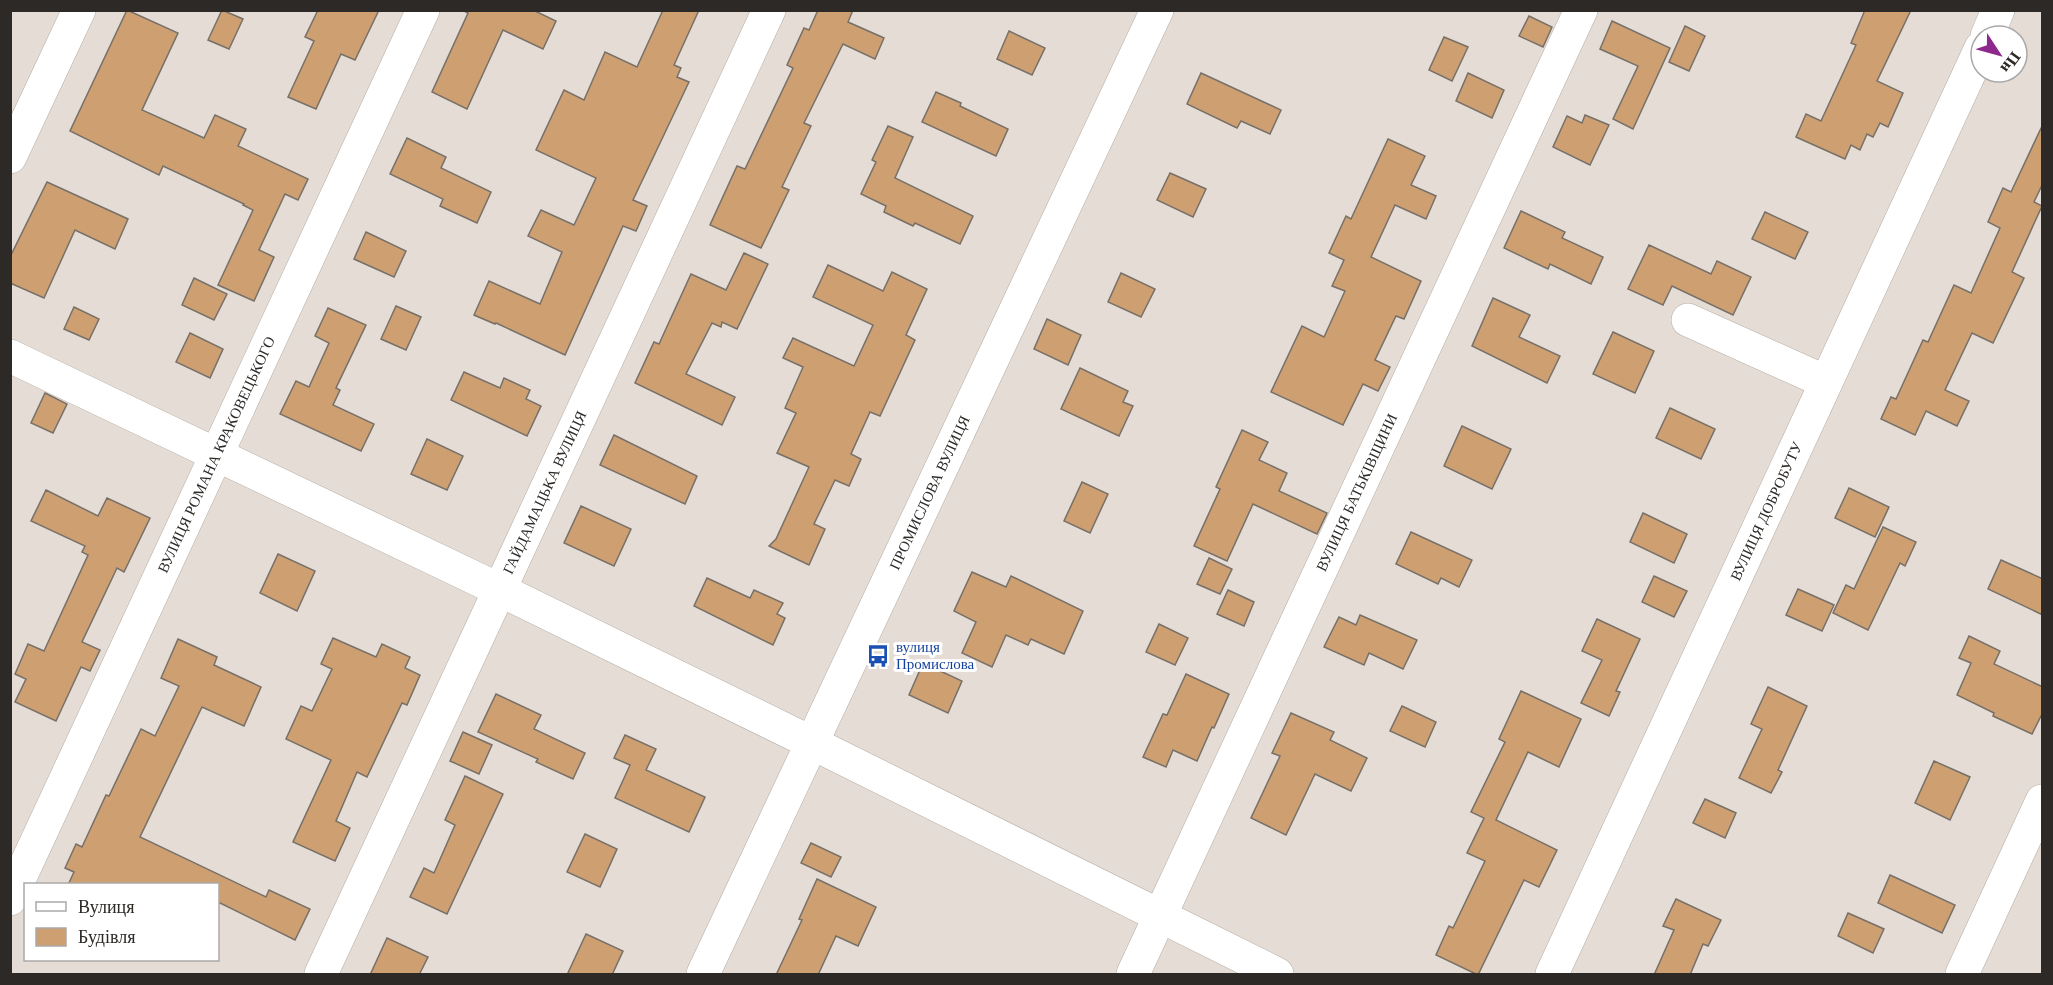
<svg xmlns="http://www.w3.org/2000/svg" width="2053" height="985" font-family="Georgia,serif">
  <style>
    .building { fill: #cea071; stroke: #777069; stroke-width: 1.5 }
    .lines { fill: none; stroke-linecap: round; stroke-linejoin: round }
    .minor-casing { stroke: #b5ada5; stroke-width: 34 }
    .minor { stroke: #fff; stroke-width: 33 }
    .labels { text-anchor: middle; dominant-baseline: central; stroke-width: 6; stroke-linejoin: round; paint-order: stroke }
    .street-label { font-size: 15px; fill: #2c2926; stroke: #fff }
    .transit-label { font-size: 15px; fill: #164399; stroke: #fff; text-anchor: start }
  </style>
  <rect width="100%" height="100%" fill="#e5dcd5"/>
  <g class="building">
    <polygon points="127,10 178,33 142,110 204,138 215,115 246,129 238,146 308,179 298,200 285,194 259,250 274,257 254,301 218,285 253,210 243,205 244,204 163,166 159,175 70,131"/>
    <polygon points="222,10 243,19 229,49 208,40"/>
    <polygon points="318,10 379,10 355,60 341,54 316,109 288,97 314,41 305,37"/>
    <polygon points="462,10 533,10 556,21 543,49 503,30 467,109 432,92 468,13"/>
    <polygon points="663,10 699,10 674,65 681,68 677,77 689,82 633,200 647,206 636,231 623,226 565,355 496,323 495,324 474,315 489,281 540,304 562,252 528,236 541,210 574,225 596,178 536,150 564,90 584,100 605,52 637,67"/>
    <polygon points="818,10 853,10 848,22 884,38 875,59 843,44 804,123 811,126 782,187 789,190 761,248 710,225 737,166 745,169 793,68 787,65 804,28 809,30"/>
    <polygon points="1865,10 1911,10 1877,81 1903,93 1888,127 1880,123 1873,137 1867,134 1860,150 1851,145 1845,159 1796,137 1806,114 1821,121 1856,45 1851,43"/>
    <polygon points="1529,16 1552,27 1543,47 1519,36"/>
    <polygon points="1612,21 1670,48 1633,129 1613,119 1638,66 1600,49"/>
    <polygon points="1685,26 1705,36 1689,71 1669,62"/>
    <polygon points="1009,31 1045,48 1032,75 997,59"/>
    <polygon points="1444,37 1468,47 1452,81 1429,70"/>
    <polygon points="1201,73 1281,110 1270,134 1241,121 1237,128 1187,104"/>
    <polygon points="1468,73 1504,90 1492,118 1456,101"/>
    <polygon points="936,92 961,103 960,106 1008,129 996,156 922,122"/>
    <polygon points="1585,115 1609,125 1590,165 1553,147 1567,116 1582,123"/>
    <polygon points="2043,124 2043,183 2034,202 2042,206 2012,272 2024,278 1993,343 1972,333 1945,390 1969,401 1957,426 1926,411 1915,435 1881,419 1891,397 1896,399 1923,340 1928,342 1954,285 1971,293 2000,228 1988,222 2003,188 2011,192"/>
    <polygon points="888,126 913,137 895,178 973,216 960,244 915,223 913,226 884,212 886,206 861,194 876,162 872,160"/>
    <polygon points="407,138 446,157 441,168 491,192 477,223 440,206 443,199 390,174"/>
    <polygon points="1388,139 1425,156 1411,185 1436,196 1426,219 1395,205 1371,257 1421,281 1404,319 1396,316 1375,360 1390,367 1378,391 1363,384 1343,425 1271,392 1302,326 1324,337 1345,291 1332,286 1344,260 1329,253 1346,216 1351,219"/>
    <polygon points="1170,173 1206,189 1193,217 1157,200"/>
    <polygon points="47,182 128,219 115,249 75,230 44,298 10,283 10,257"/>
    <polygon points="1521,211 1565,232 1562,238 1603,257 1591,284 1550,264 1548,269 1504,248"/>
    <polygon points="1765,212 1808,232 1795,259 1752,239"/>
    <polygon points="366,232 406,251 394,277 354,259"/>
    <polygon points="1649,245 1711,274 1717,261 1751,277 1733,315 1672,286 1663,305 1628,289"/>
    <polygon points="744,253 768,264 737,329 722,322 721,327 712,323 686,374 735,397 722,425 635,383 654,342 659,344 691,274 726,290"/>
    <polygon points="828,265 883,291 892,272 927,289 906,335 915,340 880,416 870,412 851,454 861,459 849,486 835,480 814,524 825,529 809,565 769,546 776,539 809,467 777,453 796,413 785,408 803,367 783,358 793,338 854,366 873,325 813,297"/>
    <polygon points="1121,273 1155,289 1141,317 1108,302"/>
    <polygon points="194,278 227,294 214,320 182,305"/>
    <polygon points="1493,298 1530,315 1519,337 1560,356 1547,383 1472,346"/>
    <polygon points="396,306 421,317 406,350 381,339"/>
    <polygon points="74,307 99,319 89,340 64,329"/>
    <polygon points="328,308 366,325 336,388 340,390 333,405 374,424 361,451 280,414 296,381 309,387 329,343 315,336"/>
    <polygon points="1047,319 1081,335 1068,365 1034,349"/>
    <polygon points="1613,332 1654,351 1635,393 1593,374"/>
    <polygon points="190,333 223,349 210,378 176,362"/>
    <polygon points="1080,368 1128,391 1123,402 1133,406 1119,436 1061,409"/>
    <polygon points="464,372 500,388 504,378 530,390 526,399 541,406 527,436 451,400"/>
    <polygon points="45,393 67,404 53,433 31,423"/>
    <polygon points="1670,408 1715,429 1701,459 1656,438"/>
    <polygon points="1462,426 1511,449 1492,489 1444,466"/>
    <polygon points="1242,430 1268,442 1259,460 1287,473 1279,491 1327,513 1317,534 1253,504 1227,561 1194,546 1220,489 1216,487"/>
    <polygon points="614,435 697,476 685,504 600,465"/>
    <polygon points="427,439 463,456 447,490 411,474"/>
    <polygon points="1082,482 1108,494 1090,533 1064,521"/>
    <polygon points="1849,488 1889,507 1875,537 1835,518"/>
    <polygon points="46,490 98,516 107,498 150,518 124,572 117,568 82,642 100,650 90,671 81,667 56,721 15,702 26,679 15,674 28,644 44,651 88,555 82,552 85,546 31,521"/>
    <polygon points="581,506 631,529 614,566 564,543"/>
    <polygon points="1643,513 1687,534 1674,563 1630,542"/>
    <polygon points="1883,527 1916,542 1905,566 1900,563 1868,630 1833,613 1846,585 1854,589"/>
    <polygon points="1411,532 1472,560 1459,587 1441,578 1438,584 1396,564"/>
    <polygon points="278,554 315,571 297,611 260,593"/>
    <polygon points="1209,558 1232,569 1220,594 1197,584"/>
    <polygon points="2001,560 2043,579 2043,615 1988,589"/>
    <polygon points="972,572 1006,587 1011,576 1083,611 1064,654 1031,639 1028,645 1006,635 992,667 962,653 976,622 954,611"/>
    <polygon points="1654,576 1687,591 1674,617 1642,602"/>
    <polygon points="707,578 750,598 754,590 783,603 777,614 785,618 773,645 694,606"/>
    <polygon points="1798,589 1834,605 1822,631 1786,615"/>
    <polygon points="1228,590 1254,602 1244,626 1217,614"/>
    <polygon points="1360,615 1417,640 1403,669 1369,653 1364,665 1324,647 1339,617 1356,625"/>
    <polygon points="1597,619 1640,639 1616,691 1620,692 1609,716 1581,703 1602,660 1582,651"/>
    <polygon points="1159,624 1188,638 1175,665 1146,652"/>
    <polygon points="1969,636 2000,651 1994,664 2043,687 2043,712 2032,734 1993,716 1994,713 1957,695 1971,663 1959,658"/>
    <polygon points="333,638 376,657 382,644 410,657 405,668 420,675 407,705 402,703 367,777 357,772 336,821 350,828 335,861 293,842 331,760 286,739 301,706 312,711 332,669 321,664"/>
    <polygon points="178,639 217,657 214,665 261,687 244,726 202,707 140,837 266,897 269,890 310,909 295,940 218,902 218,885 68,885 74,872 65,868 76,844 82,847 106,795 109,796 141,729 155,736 179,686 161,678"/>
    <polygon points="923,663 962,681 948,713 909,695"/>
    <polygon points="1186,674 1229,694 1214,728 1212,727 1197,761 1173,750 1166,767 1143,757 1163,714 1167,715"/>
    <polygon points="1768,687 1807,706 1778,770 1782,772 1771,793 1739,778 1762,729 1751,724"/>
    <polygon points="1521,691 1581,719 1559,767 1528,752 1496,820 1557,850 1539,887 1524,880 1478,975 1436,955 1449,926 1453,928 1485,861 1467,853 1484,818 1471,812 1505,742 1499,739"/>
    <polygon points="496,694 541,715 534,729 585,753 573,779 536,762 538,759 478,732"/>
    <polygon points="1402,706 1436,722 1425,747 1390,731"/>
    <polygon points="1291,713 1334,732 1330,740 1367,758 1351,791 1315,774 1286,835 1251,818 1280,756 1272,753"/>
    <polygon points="463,732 492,745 479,774 450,761"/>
    <polygon points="625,735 656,749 646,770 705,797 689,832 615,798 630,765 614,758"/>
    <polygon points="1934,761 1970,777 1950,820 1915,803"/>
    <polygon points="465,776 503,794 447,914 410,897 424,868 434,873 455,825 445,820"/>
    <polygon points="1705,799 1736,813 1725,838 1693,823"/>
    <polygon points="585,834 617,849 600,887 567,872"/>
    <polygon points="811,843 841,857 831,877 801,863"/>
    <polygon points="1890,875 1955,905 1942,933 1878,903"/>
    <polygon points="817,879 876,907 858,946 836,936 818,975 776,975 802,920 799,919"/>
    <polygon points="1676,899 1721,920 1708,946 1703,944 1690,975 1654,975 1674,930 1663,926"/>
    <polygon points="1848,913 1884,929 1873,953 1838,936"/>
    <polygon points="586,934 623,951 612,975 567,975"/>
    <polygon points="387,938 428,957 419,975 370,975"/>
  </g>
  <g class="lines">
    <g class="minor-casing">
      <g id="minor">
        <polyline points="1987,36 1998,10"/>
        <polyline points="10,157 79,10"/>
        <polyline points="1688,320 1826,382"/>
        <polyline points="10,356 500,590 812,743 1277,974"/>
        <path id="s1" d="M10,899L423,10"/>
        <path id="s2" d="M321,974L769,10"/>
        <path id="s3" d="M703,974L1157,10"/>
        <path id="s4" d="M1133,974L1581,10"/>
        <path id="s5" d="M1552,974L1981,48"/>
        <polyline points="1962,974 2042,801"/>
      </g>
    </g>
    <use href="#minor" class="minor"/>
  </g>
  <defs>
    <g id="bus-bare" transform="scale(1.8)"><path d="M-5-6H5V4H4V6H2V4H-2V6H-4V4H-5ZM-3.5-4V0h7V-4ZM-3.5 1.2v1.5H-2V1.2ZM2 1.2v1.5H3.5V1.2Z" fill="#1a4fb4" stroke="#fff" stroke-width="2.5" paint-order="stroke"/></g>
  </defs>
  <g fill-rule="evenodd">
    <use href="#bus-bare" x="878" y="656"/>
  </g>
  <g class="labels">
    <g class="street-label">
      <text stroke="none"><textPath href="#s1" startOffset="490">ВУЛИЦЯ РОМАНА КРАКОВЕЦЬКОГО</textPath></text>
      <text stroke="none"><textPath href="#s2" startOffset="531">ГАЙДАМАЦЬКА ВУЛИЦЯ</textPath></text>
      <text stroke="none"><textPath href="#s3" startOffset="532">ПРОМИСЛОВА ВУЛИЦЯ</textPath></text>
      <text stroke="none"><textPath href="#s4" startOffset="531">ВУЛИЦЯ БАТЬКІВЩИНИ</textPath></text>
      <text stroke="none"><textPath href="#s5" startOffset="510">ВУЛИЦЯ ДОБРОБУТУ</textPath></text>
    </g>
    <g class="transit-label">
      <text x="896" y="647">вулиця<tspan x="896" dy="17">Промислова</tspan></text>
    </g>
  </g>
  <rect width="2053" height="985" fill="none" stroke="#2c2926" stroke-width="24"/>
  <rect x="24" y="883" width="195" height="78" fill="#ffffff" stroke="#aba9a8" stroke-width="1.5"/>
  <rect x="36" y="902" width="30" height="9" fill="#ffffff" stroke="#aba9a8" stroke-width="1.5"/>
  <text x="78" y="913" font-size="18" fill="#2c2926">Вулиця</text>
  <rect x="36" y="928" width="30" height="18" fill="#cea071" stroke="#aba9a8" stroke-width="1.5"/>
  <text x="78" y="943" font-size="18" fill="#2c2926">Будівля</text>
  <g transform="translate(1999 54) rotate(126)"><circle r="28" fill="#ffffff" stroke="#aba9a8" stroke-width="1.5"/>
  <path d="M0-4.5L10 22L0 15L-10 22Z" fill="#8f288d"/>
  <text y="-9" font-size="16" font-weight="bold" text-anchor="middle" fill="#2c2926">Пн</text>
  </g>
</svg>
